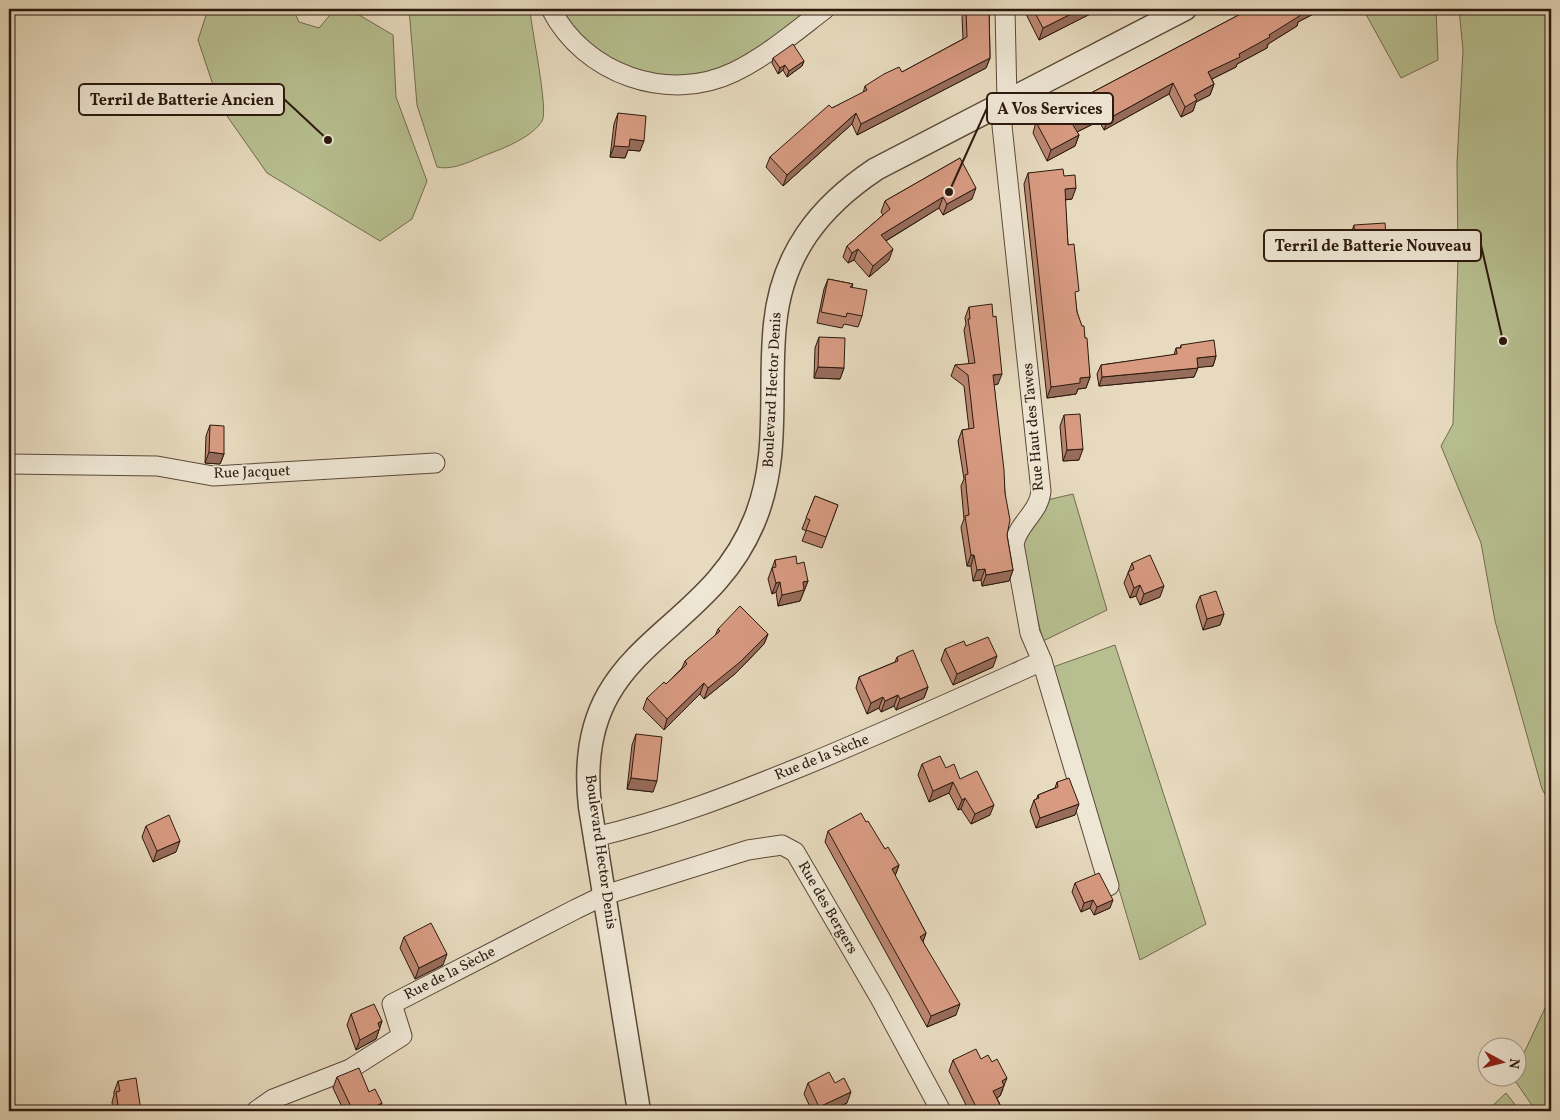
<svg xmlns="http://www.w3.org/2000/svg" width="1560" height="1120" font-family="Vollkorn,serif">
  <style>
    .green { fill: #b7bf90; stroke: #726c4f }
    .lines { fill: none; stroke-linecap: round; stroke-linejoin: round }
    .minor-casing { stroke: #5b493a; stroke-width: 21 }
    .tertiary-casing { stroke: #5b493a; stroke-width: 25 }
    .minor { stroke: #efe7d5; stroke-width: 19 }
    .tertiary { stroke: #efe7d5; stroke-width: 22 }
    .wall { fill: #ba8570; stroke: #2c190e }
    .shaded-wall { fill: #976c5b; stroke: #2c190e }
    .building { fill: #d89b82; stroke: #2c190e }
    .labels { text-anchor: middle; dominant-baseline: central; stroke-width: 4; stroke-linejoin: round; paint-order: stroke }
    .street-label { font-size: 15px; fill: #2c190e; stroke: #efe7d5 }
    .leader { fill: none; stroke: #2c190e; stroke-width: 2 }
    .callout-dot { fill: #2c190e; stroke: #efe7d5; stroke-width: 2 }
    .callout { fill: #efe7d5; stroke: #2c190e; stroke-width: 2 }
    .callout-label { font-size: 16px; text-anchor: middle; font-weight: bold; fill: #2c190e }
  </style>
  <rect width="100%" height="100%" fill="#e7dabe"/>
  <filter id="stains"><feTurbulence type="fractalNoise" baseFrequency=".004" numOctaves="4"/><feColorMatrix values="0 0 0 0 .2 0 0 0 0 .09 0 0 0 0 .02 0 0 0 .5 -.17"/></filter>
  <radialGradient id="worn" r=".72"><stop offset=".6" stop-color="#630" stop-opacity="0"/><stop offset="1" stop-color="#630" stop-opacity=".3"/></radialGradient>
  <g class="green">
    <polygon points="208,9 293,9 299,22 319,28 335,9 349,9 393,35 396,97 427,181 412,219 380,241 267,173 220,106 198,40"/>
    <path d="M409,9H530C531,28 549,111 542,121C533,136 507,147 491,153C474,159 455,171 437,167L417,105Z"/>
    <polygon points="556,9 818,9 726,71 654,79 599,55"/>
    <polygon points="1363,9 1436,9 1438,60 1401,78"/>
    <polygon points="1459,9 1551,9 1551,805 1542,789 1495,621 1481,543 1441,446 1453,424 1458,257 1457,163 1463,50"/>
    <polygon points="1073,494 1107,610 1043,641 1021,551 1029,526 1047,500"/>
    <polygon points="1115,645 1206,924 1140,960 1053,667"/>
    <polygon points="1551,995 1551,1111 1536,1111 1513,1078 1518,1078 1518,1066"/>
    <polygon points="1506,1093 1520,1111 1487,1111"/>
  </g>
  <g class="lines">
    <g class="minor-casing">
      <g id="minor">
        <path d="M551,9C584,74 668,104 734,72C767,56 796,31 825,9"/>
        <path d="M1005,9L1007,101L1002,126L1041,491C1039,513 1018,523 1014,544L1030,633L1042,661L1109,886"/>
        <polyline points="9,464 157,466 213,476 435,463"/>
        <path d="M595,837C668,820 734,794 803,766C883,733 962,697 1042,661"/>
        <polyline points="256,1111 273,1099 350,1069 402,1036 392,1004 576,909 605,895 748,850 782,845 795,852 880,998 941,1111"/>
      </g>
    </g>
    <g class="tertiary-casing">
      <path id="tertiary" d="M639,1111L590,807C571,641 706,642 755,519C781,455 768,390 775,324C782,254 819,207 876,169L1185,9"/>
    </g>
    <use href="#minor" class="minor"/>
    <use href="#tertiary" class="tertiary"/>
  </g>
  <g class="wall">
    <polygon points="966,9 989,9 990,58 986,68 857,135 852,124 783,186 766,167 770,157 832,108 863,93 865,86 902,72 963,39 962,17"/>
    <polygon points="1027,9 1100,9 1039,40 1026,14"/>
    <polygon points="1250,9 1323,9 1298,22 1297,26 1268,44 1267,48 1237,64 1236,67 1212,79 1214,84 1210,95 1196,102 1193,111 1181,117 1169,94 1104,130 1099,121 1077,132 1079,135 1075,146 1047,161 1033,133 1036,122"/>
    <polygon points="773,58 804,61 802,66 787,77 783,70 778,74 772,63"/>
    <polygon points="618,113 640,151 628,150 625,158 610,157 614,124"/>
    <polygon points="960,158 972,199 943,215 939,208 886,241 889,260 869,277 854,260 848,263 843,257 847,246 883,215 881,212 885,201"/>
    <polygon points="1028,173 1064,176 1072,199 1065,200 1068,245 1077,312 1085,338 1090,377 1086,388 1078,389 1076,394 1047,398 1024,184"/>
    <polygon points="1354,225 1383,256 1352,258 1350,236"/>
    <polygon points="828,279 853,284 852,287 862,316 858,327 844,324 842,328 817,323 824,289"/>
    <polygon points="969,307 998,384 994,385 1005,493 1007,535 1013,570 1009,581 982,586 981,580 973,581 971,566 967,566 961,527 964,519 961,486 964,479 958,441 962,430 969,429 964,386 951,376 955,365 969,364 964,330 966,324 965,318"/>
    <polygon points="819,337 844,368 840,379 814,378 815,348"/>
    <polygon points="1181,345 1216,356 1213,366 1198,367 1194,377 1099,386 1097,374 1101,365 1174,355 1176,348 1180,348"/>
    <polygon points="1064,415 1079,460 1063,461 1060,426"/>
    <polygon points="210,425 224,454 220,464 205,463 206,436"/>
    <polygon points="815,496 838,505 822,548 802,541 806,531 802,529"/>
    <polygon points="775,560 797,564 808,581 800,601 778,606 776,592 772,594 768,579"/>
    <polygon points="1132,563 1160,597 1140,605 1136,596 1130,598 1124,583"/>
    <polygon points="1200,596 1224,614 1220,625 1203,630 1196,606"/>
    <polygon points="718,629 768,634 764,644 736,673 704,699 700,694 664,730 643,709 647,698 666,684 682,668 685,661 715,636"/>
    <polygon points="966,646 993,667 953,685 941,660 945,649"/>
    <polygon points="897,657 928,687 924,698 896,710 894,706 881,712 879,708 867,714 856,688 859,677 895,662"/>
    <polygon points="636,734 653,792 627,789 632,745"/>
    <polygon points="922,764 946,768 960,779 990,815 971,824 961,809 958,810 949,793 929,802 918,775"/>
    <polygon points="1057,782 1075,815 1036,828 1030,811 1034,800 1036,800 1038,795 1055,788"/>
    <polygon points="866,822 885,849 899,865 895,876 926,933 923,942 956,1015 927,1027 825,842 828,831"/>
    <polygon points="146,826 176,852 153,862 142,837"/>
    <polygon points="1075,883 1110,908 1094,915 1090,908 1081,912 1072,892"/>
    <polygon points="404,937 443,965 415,979 400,948"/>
    <polygon points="351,1014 382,1021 376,1039 356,1050 347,1025"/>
    <polygon points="981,1059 1003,1089 1000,1096 997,1098 1003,1111 969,1111 949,1071 953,1060"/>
    <polygon points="337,1077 369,1092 379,1111 344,1111 333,1088"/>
    <polygon points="118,1081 141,1111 113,1111 112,1102 114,1095 114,1092"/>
    <polygon points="808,1083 835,1083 847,1103 829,1111 812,1111 804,1094"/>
  </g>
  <g class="shaded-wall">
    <polygon points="1081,9 1100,9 1039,40 1043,28"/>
    <polygon points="1307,9 1323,9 1298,22 1297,26 1268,44 1267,48 1237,64 1236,67 1204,83 1208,72 1239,54 1269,35 1299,13"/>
    <polygon points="990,58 986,68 857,135 861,124"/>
    <polygon points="804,61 802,66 787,77 789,71"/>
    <polygon points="785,65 783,70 778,74 780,68"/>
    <polygon points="1173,83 1169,94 1104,130 1108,119"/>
    <polygon points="1214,84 1210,95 1196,102 1193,111 1181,117 1185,107 1194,95"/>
    <polygon points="1103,110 1099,121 1069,136 1073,125"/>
    <polygon points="856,113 852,124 783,186 787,175"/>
    <polygon points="1079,135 1075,146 1047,161 1051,150"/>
    <polygon points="630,139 644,141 640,151 628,150 625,158 610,157 614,146"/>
    <polygon points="976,188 972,199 943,215 947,204"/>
    <polygon points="1076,188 1072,199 1061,200 1065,189"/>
    <polygon points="943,197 939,208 877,246 881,235"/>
    <polygon points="1387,245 1383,256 1352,258 1356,247"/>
    <polygon points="858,249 854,260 848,263 852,253"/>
    <polygon points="893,249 889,260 869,277 873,266"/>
    <polygon points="1216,356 1213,366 1193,368 1197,358"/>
    <polygon points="818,367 844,368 840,379 814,378"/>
    <polygon points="1198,368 1194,377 1099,386 1102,377"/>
    <polygon points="1002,374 998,384 989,386 993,375"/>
    <polygon points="1090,377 1086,388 1078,389 1076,394 1047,398 1051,387 1080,378"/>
    <polygon points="1083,449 1079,460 1063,461 1067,450"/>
    <polygon points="209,452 224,454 220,464 205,463"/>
    <polygon points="971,555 974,555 971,566 967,566"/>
    <polygon points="985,569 981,580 973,581 977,570"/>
    <polygon points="1013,570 1009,581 982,586 986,575"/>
    <polygon points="808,581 800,601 778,606 782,595 803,582"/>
    <polygon points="780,582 776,592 772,594 776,583"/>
    <polygon points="1140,585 1136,596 1130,598 1134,588"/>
    <polygon points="1164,586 1160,597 1140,605 1144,594"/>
    <polygon points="1224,614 1220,625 1203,630 1207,619"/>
    <polygon points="768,634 764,644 736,673 704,699 708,688"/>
    <polygon points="997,656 993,667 953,685 957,674"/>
    <polygon points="704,683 700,694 664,730 667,719"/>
    <polygon points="928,687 924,698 896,710 900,699"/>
    <polygon points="898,695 894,706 881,712 885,701"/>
    <polygon points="883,697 879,708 867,714 871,703"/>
    <polygon points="631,778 657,781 653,792 627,789"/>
    <polygon points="953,782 949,793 929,802 933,791"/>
    <polygon points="965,798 961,809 958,810 962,800"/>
    <polygon points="1079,804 1075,815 1036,828 1040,818"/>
    <polygon points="994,805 990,815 971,824 975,814"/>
    <polygon points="180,841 176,852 153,862 157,851"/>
    <polygon points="899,865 895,876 892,869"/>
    <polygon points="1093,900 1090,908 1081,912 1084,903"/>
    <polygon points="1113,900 1110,908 1094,915 1097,907"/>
    <polygon points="926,933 922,944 920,937"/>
    <polygon points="447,954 443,965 415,979 419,968"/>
    <polygon points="960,1004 956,1015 927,1027 931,1016"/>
    <polygon points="382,1021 376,1039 356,1050 360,1040 378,1023"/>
    <polygon points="1007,1078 1000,1096 989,1102 993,1091 1002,1081"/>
    <polygon points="851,1092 847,1103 829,1111 818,1111 819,1107"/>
    <polygon points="382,1103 379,1111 367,1111"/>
  </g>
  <g class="building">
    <polygon points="966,9 989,9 990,58 861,124 856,113 787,175 770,157 829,105 832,108 867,90 865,86 884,74 899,67 902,72 967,37"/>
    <polygon points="1033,9 1081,9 1043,28"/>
    <polygon points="1250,9 1307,9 1299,13 1301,15 1269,35 1270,37 1239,54 1240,57 1208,72 1214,84 1194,95 1197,100 1185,107 1173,83 1108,119 1103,110 1073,125 1079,135 1051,150 1036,122"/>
    <polygon points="793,44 804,61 789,71 785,65 780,68 773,58"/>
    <polygon points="618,113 646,116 644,141 630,139 629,147 614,146"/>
    <polygon points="960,158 976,188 947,204 943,197 881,235 893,249 873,266 858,249 852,253 847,246 890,209 885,201"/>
    <polygon points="1063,169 1064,176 1075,175 1076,188 1065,189 1068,245 1074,244 1079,291 1075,292 1077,312 1082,326 1084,326 1085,338 1087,338 1090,377 1080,378 1080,383 1051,387 1028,173"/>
    <polygon points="1385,223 1387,245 1356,247 1354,225"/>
    <polygon points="828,279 853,284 850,287 867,290 862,316 847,313 846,317 821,312"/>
    <polygon points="992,304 993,317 996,316 1002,374 993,375 1004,470 1005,493 1010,520 1007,535 1013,570 986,575 985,569 977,570 974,555 971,555 965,516 969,515 965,475 968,474 962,430 974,428 968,375 955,365 975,363 968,319 970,319 969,307"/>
    <polygon points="819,337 845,338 844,368 818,367"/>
    <polygon points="1214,340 1216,356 1197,358 1198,368 1102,377 1101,365 1177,354 1176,348 1181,348 1181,345"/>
    <polygon points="1080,414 1083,449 1067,450 1064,415"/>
    <polygon points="210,425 224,426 224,454 209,452"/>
    <polygon points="815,496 838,505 826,537 806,530 810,520 806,518"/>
    <polygon points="1150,555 1164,586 1144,594 1140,585 1134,588 1128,572 1134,569 1132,563"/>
    <polygon points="796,556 797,564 804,562 808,581 803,582 804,590 782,595 780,582 776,583 772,568 776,567 775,560"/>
    <polygon points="1216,591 1224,614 1207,619 1200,596"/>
    <polygon points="740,606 768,634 740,662 708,688 704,683 667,719 647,698 664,682 666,684 687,664 685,661 720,631 718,629"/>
    <polygon points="988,637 997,656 957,674 945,649 964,641 966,646"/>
    <polygon points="913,650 928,687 900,699 898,695 885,701 883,697 871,703 859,677 898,661 897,657"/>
    <polygon points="636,734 662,737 657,781 631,778"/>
    <polygon points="940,756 946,768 954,764 960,779 977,771 994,805 975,814 965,798 962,800 953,782 933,791 922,764"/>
    <polygon points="1069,778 1079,804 1040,818 1034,800 1039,798 1038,795 1058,787 1057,782"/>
    <polygon points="861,813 866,822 868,821 885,849 888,847 899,865 892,869 926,933 920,937 960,1004 931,1016 828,831"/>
    <polygon points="169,815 180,841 157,851 146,826"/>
    <polygon points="1099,873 1113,900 1097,907 1093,900 1084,903 1075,883"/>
    <polygon points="431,923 447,954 419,968 404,937"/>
    <polygon points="374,1004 382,1021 378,1023 380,1029 360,1040 351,1014"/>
    <polygon points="976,1049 981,1059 988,1055 992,1062 997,1059 1007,1078 1002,1081 1004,1086 993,1091 1003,1111 978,1111 953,1060"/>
    <polygon points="359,1068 369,1092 375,1089 382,1103 367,1111 353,1111 337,1077"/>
    <polygon points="829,1072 835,1083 844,1078 851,1092 819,1107 808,1083"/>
    <polygon points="136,1078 141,1111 119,1111 116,1092 120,1091 118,1081"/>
    <polygon points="184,1107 186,1111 171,1111"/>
  </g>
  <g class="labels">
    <g class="street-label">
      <text transform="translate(773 390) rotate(-87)">Boulevard Hector Denis</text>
      <text transform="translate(1034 427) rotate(-95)">Rue Haut des Tawes</text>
      <text transform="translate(252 473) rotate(-2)">Rue Jacquet</text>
      <text transform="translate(822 758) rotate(-22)">Rue de la Sèche</text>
      <text transform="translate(600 852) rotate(82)">Boulevard Hector Denis</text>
      <text transform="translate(827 908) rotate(60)">Rue des Bergers</text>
      <text transform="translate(450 974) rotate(-27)">Rue de la Sèche</text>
    </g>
  </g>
  <path class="leader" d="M328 140L284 99M949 192L987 108M1503 341L1481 245"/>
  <g class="callout-dot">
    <circle cx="328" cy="140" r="5"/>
    <circle cx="949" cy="192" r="5"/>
    <circle cx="1503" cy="341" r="5"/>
  </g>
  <g class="callout">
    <rect x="79" y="84" width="205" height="31" rx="5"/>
    <rect x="987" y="93" width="126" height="31" rx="5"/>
    <rect x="1264" y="230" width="217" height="31" rx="5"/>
  </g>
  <g class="callout-label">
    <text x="182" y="105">Terril de Batterie Ancien</text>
    <text x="1050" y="114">A Vos Services</text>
    <text x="1373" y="251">Terril de Batterie Nouveau</text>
  </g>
  <rect width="1560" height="1120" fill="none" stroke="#e7dabe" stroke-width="30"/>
  <rect x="10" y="10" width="1540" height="1100" fill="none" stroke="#2c190e" stroke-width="2.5"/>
  <rect x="15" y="15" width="1530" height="1090" fill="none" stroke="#2c190e"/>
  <g transform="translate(1502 1062) rotate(97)"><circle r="24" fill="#efe7d5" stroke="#a19585"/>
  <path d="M0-4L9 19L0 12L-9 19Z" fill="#8f2418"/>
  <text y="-8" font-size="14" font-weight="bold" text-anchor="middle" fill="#2c190e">N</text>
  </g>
  <rect width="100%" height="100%" filter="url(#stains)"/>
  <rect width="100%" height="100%" fill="url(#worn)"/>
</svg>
